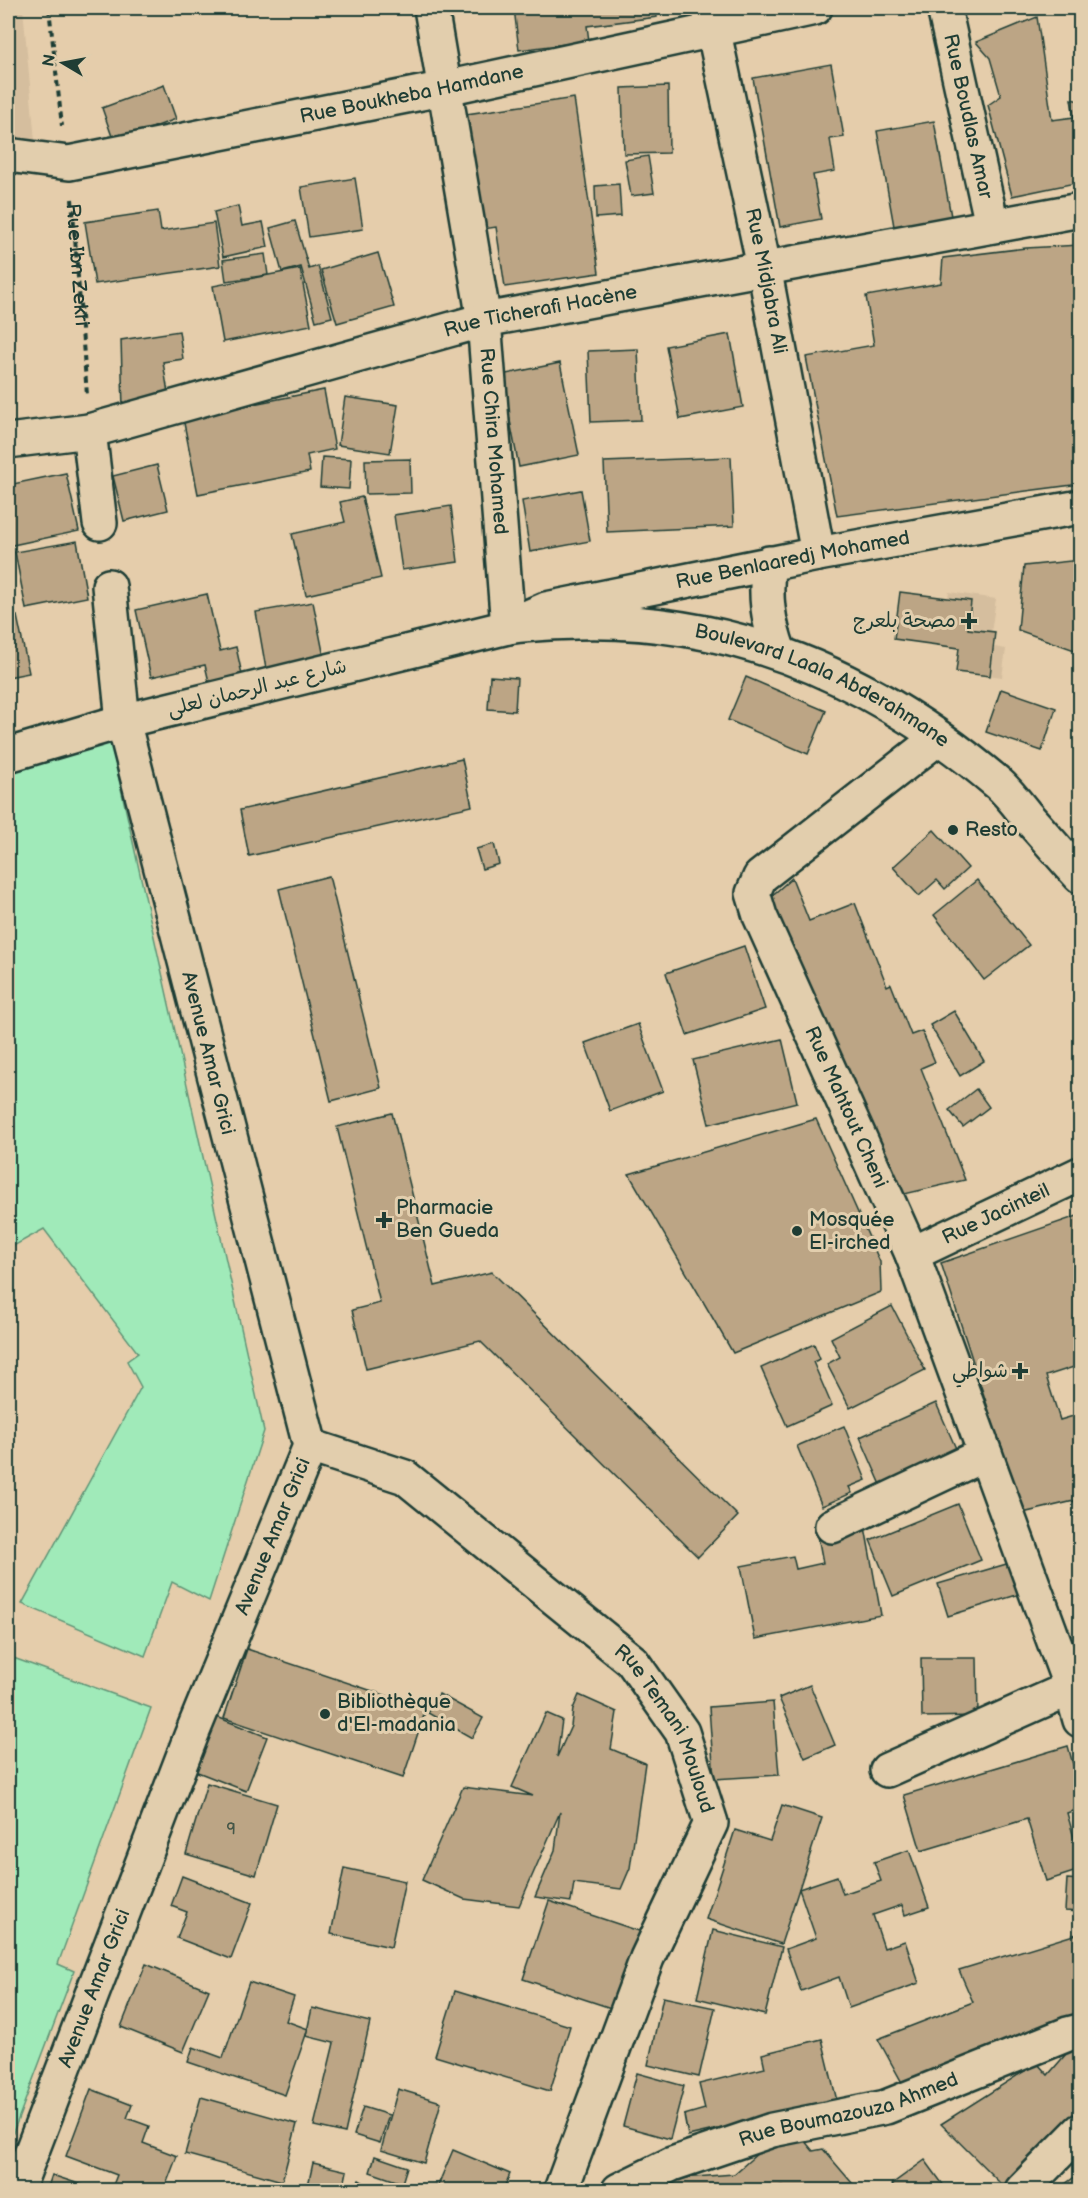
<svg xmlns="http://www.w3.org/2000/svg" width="1088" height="2198" font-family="'Balsamiq Sans','Playpen Sans Arabic',sans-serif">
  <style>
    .built { fill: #d5be9e }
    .green { fill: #a0eab9; stroke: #609476; stroke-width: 1.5 }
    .building { fill: #bca585; stroke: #1f3d34; stroke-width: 1.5 }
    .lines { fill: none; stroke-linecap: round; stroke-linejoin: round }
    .minor-casing { stroke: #1f3d34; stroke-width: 38 }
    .tertiary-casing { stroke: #1f3d34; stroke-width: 38 }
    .secondary-casing { stroke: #1f3d34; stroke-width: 38 }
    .path { stroke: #1f3d34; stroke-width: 4; stroke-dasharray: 6 4.5; stroke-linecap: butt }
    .minor { stroke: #e2cead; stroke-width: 33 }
    .tertiary { stroke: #e2cead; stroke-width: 33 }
    .secondary { stroke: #e2cead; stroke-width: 33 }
    .poi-dot { fill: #1f3d34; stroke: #e2cead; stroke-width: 2 }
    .labels { text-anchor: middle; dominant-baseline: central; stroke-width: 6; stroke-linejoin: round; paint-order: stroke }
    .number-label { font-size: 16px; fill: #465748 }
    .street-label { font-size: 20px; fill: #1f3d34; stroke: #e2cead }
    .poi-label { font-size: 20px; fill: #1f3d34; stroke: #e2cead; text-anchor: start }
  </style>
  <rect width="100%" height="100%" fill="#e5cdab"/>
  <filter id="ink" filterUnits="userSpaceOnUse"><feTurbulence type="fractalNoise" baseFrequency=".0167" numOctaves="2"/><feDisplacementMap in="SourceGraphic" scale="12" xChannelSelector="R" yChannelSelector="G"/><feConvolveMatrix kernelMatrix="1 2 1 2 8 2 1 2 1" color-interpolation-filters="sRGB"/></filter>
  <g filter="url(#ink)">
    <g class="built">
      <polygon points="8,8 23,8 35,141 8,138"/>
      <polygon points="949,592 996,599 989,646 1006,649 1002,677 979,674 982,649 941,643"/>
    </g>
    <g class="green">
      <polygon points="110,739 264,1431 209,1601 172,1582 145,1656 22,1604 141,1387 127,1361 138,1353 44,1229 8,1249 8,760"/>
      <polygon points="8,1656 151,1708 58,1964 74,1971 8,2146"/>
    </g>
    <g class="building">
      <polygon points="514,8 656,8 657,17 587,26 589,41 519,50"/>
      <polygon points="1037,17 1052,120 1074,117 1071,99 1080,101 1080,182 1012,196 988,105 1001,96 990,58 976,42"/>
      <polygon points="831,64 844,137 830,139 835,171 813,175 821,219 780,227 753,78"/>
      <polygon points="164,85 176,119 114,142 102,108"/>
      <polygon points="668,86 669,153 624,154 622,88"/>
      <polygon points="574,98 599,273 505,287 496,227 477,230 460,115"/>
      <polygon points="934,121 952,222 895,232 877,131"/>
      <polygon points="648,156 654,193 631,196 625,160"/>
      <polygon points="355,178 363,229 309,237 301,187"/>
      <polygon points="619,184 621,216 596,218 595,186"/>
      <polygon points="238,206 242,226 263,222 268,247 223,257 214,212"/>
      <polygon points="158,211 161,231 214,223 220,266 95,284 85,222"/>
      <polygon points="295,221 309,269 318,266 332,317 316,321 301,267 282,272 270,228"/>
      <polygon points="1080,245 1080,484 837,516 806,357 874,345 866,296 941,283 943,258 1026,248"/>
      <polygon points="378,253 394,307 337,323 321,270"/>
      <polygon points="265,254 268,275 226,281 223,260"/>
      <polygon points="300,269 311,325 223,342 213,286"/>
      <polygon points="179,331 183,359 163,362 169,399 123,408 121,340"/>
      <polygon points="730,334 743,407 680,419 666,346"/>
      <polygon points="638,349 641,420 591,422 588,351"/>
      <polygon points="560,363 579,455 519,467 501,375"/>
      <polygon points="324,390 335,449 307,455 310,472 198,494 183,418"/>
      <polygon points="345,397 398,405 390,453 338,445"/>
      <polygon points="322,457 351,459 349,489 320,487"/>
      <polygon points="731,457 734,526 607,532 604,462"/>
      <polygon points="410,459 411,493 366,494 365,460"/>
      <polygon points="157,465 168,510 124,521 113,476"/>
      <polygon points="66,473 79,531 8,546 8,485"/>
      <polygon points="581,490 590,541 530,552 522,501"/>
      <polygon points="362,497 381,578 306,595 292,534 345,522 340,502"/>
      <polygon points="451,506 458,562 402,570 394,515"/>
      <polygon points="77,541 87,597 26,609 15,552"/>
      <polygon points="1080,560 1080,652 1018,630 1024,566"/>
      <polygon points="900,592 971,601 968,629 995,632 990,676 956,672 959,648 894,639"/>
      <polygon points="207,594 220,651 236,647 243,679 210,686 205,665 151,677 136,610"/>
      <polygon points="313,602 324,657 266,669 256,612"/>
      <polygon points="17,616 29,673 8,677 8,618"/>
      <polygon points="490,676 517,678 515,711 488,709"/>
      <polygon points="746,677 826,711 808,754 728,720"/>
      <polygon points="1001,689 1056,708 1042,751 986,732"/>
      <polygon points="462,759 472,806 249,856 240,810"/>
      <polygon points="934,830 968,868 945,889 937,880 919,896 893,867"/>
      <polygon points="494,844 499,864 482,869 476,849"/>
      <polygon points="329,876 381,1088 331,1101 279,889"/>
      <polygon points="792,878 809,921 855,903 887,986 891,984 911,1035 922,1031 935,1062 921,1068 965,1180 896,1196 768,899"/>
      <polygon points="977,880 1029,945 984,980 934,915"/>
      <polygon points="744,946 765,1009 687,1035 666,973"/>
      <polygon points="954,1011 984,1061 960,1076 930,1025"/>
      <polygon points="638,1024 663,1091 610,1111 585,1043"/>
      <polygon points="782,1039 797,1102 709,1124 693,1060"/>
      <polygon points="976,1089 989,1107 963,1127 949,1110"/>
      <polygon points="392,1113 435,1286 492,1272 738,1516 698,1557 480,1341 366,1369 352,1310 380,1303 337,1127"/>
      <polygon points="816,1119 880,1262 881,1292 733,1353 629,1174"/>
      <polygon points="1080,1215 1080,1365 1046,1376 1060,1420 1080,1414 1080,1521 1074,1501 1014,1515 991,1451 1001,1448 941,1263"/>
      <polygon points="892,1306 925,1370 850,1408 827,1364 840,1357 831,1338"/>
      <polygon points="814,1344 820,1359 813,1362 832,1406 787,1426 761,1368"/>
      <polygon points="936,1403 958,1453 882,1487 860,1437"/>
      <polygon points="844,1426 866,1480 849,1487 852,1493 822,1506 797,1446"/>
      <polygon points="958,1504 981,1560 893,1596 870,1540"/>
      <polygon points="865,1527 881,1615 755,1639 741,1566 793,1556 796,1569 823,1563 818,1536"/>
      <polygon points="1010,1563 1020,1594 948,1616 938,1584"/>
      <polygon points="247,1649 426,1709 403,1778 224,1718"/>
      <polygon points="921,1658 977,1658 978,1716 922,1717"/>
      <polygon points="810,1685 835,1745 805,1758 779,1698"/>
      <polygon points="439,1694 483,1718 472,1738 428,1713"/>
      <polygon points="579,1695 617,1712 611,1749 645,1763 630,1868 621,1889 574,1883 571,1902 535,1897 555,1850 560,1812 519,1906 464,1899 422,1880 463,1787 533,1796 512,1787 546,1713 562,1720 557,1757 571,1726 573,1709"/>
      <polygon points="773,1702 779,1775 714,1779 709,1707"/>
      <polygon points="217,1717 267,1737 246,1791 195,1771"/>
      <polygon points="1068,1746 1080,1790 1080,1808 1067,1813 1080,1859 1080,1870 1046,1881 1027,1819 921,1851 904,1795"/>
      <polygon points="207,1783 277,1804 256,1875 186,1854"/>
      <polygon points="782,1805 822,1818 781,1944 706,1919 735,1830 770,1841"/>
      <polygon points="909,1850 929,1907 905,1915 902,1905 873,1915 884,1948 905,1941 919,1983 849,2008 839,1977 801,1991 786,1949 816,1938 799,1889 837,1876 843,1894 881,1881 874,1862"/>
      <polygon points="344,1868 405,1881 391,1947 331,1934"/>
      <polygon points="182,1876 252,1903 231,1959 177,1938 187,1912 171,1906"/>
      <polygon points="1067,1879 1080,1880 1080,1912 1065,1911"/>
      <polygon points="549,1901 642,1932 617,2010 523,1979"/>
      <polygon points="713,1930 782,1947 765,2015 697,1998"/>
      <polygon points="1080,1933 1080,2018 905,2088 878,2039 973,2002 959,1970"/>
      <polygon points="146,1964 209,1990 183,2052 121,2027"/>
      <polygon points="249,1982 294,1997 286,2021 308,2029 285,2095 188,2062 193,2047 223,2058"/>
      <polygon points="455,1991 570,2026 550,2091 435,2056"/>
      <polygon points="663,1997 715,2008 699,2077 648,2065"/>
      <polygon points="312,2008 370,2022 345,2133 314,2126 334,2043 306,2036"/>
      <polygon points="822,2039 837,2101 688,2136 684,2115 705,2109 699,2084 765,2068 762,2054"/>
      <polygon points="1072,2047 1080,2054 1080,2115 1007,2190 941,2124 1037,2063 1048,2075"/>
      <polygon points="637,2073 684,2086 670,2139 623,2126"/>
      <polygon points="91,2089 132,2105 127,2118 149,2126 143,2143 177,2156 164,2190 111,2190 117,2175 66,2156"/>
      <polygon points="398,2089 441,2102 424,2163 381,2150"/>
      <polygon points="201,2097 297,2124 282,2181 185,2154"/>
      <polygon points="363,2107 389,2115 380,2143 354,2135"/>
      <polygon points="798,2133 813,2151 823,2149 858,2190 786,2190 782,2186 764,2190 656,2190 654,2188 669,2179 734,2174 774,2139"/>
      <polygon points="453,2150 510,2174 503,2190 436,2190"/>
      <polygon points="375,2156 407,2167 402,2183 370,2172"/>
      <polygon points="925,2160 947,2190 897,2190 892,2184"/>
      <polygon points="313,2163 347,2171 343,2190 307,2190"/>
      <polygon points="1080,2173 1080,2190 1057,2190"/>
      <polygon points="52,2175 97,2190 47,2190"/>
      <polygon points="359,2180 375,2190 351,2190"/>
    </g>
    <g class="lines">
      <g class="minor-casing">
        <g id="minor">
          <path id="s2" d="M431,8L484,320L508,627"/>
          <path id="s3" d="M944,8L992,225"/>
          <path id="s4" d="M709,9L764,267L818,554"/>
          <path id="s5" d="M8,155L69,163L446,88L815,8"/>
          <polyline points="89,431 100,523"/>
          <path id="s6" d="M8,441L89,431L484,320L1080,210"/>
          <polyline points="109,586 123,721"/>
          <path id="s7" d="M938,738L760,877L753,893L760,916L912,1254L1071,1688L1080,1720"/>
          <path id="s8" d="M912,1254L1080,1174"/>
          <path id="s9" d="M310,1446L405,1477L632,1661L682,1732L711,1823L647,1958L561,2190"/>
          <polyline points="832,1526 985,1454"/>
          <polyline points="887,1770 1080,1684"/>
          <path id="s10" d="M619,2190L672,2164L772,2130L886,2107L1068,2034L1080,2031"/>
          <polyline points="1022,2190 1080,2131"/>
        </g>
      </g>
      <g class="tertiary-casing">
        <g id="tertiary">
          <path id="s11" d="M521,620L546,609L818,554L1080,507"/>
          <path id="s12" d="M17,2190L191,1736L310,1446L123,721"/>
        </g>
      </g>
      <g class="secondary-casing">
        <g id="secondary">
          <path d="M769,563C764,595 768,622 779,652"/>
          <path id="s13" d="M8,755L123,721L508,627C531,623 553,623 576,622C738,617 877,680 999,784C1009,793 1018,805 1026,815C1044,835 1062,856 1080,876"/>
        </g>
      </g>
      <g class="path">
        <polyline points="49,8 62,126"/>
        <path id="s1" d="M72,199L87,395"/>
      </g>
      <use href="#minor" class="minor"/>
      <use href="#tertiary" class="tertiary"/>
      <use href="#secondary" class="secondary"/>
    </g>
  </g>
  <g class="poi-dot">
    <path d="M966 612h6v6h6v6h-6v6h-6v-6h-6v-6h6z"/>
    <circle cx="953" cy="830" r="6"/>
    <path d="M381 1211h6v6h6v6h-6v6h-6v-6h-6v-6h6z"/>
    <circle cx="797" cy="1231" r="6"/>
    <path d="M1017 1362h6v6h6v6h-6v6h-6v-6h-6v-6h6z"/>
    <circle cx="325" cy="1714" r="6"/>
  </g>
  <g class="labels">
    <g class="number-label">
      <text x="231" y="1829">9</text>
    </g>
    <g class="street-label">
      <text stroke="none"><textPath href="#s5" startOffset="411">Rue Boukheba Hamdane</textPath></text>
      <text stroke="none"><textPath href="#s3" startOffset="111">Rue Boudlas Amar</textPath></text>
      <text stroke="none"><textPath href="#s1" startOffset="66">Rue Ibn Zekri</textPath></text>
      <text stroke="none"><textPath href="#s4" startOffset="278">Rue Midjabra Ali</textPath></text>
      <text stroke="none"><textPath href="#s6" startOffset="549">Rue Ticherafi Hacène</textPath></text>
      <text stroke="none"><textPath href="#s2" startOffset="438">Rue Chira Mohamed</textPath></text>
      <text stroke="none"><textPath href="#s11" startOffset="279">Rue Benlaaredj Mohamed</textPath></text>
      <text transform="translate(257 688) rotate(-14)">شارع عبد الرحمان لعلى</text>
      <text stroke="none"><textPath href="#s13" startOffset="843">Boulevard Laala Abderahmane</textPath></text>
      <text transform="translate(208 1053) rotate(76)">Avenue Amar Grici</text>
      <text stroke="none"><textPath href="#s7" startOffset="477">Rue Mahtout Cheni</textPath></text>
      <text stroke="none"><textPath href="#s8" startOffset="93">Rue Jacinteil</textPath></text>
      <text stroke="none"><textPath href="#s12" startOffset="702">Avenue Amar Grici</textPath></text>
      <text stroke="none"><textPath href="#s9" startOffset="468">Rue Temani Mouloud</textPath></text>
      <text stroke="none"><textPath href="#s12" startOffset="216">Avenue Amar Grici</textPath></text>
      <text stroke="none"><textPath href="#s10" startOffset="244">Rue Boumazouza Ahmed</textPath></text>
    </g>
    <g class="poi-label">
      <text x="956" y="621" text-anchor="end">مصحة بلعرج</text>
      <text x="965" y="830">Resto</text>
      <text x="396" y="1208">Pharmacie<tspan x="396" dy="23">Ben Gueda</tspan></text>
      <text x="809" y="1220">Mosquée<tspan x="809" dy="23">El-irched</tspan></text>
      <text x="1008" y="1371" text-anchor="end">شواطي</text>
      <text x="337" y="1702">Bibliothèque<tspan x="337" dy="23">d'El-madania</tspan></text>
    </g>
  </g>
  <rect width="1088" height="2198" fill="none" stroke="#e2cead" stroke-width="30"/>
  <rect x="15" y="15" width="1058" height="2168" fill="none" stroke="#1f3d34" stroke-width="2" filter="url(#ink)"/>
  <g transform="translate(63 63) rotate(280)" stroke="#e2cead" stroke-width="4.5" paint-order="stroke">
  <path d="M0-4.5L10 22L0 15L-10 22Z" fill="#1f3d34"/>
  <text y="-9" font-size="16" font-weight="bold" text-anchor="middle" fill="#1f3d34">N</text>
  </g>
</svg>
